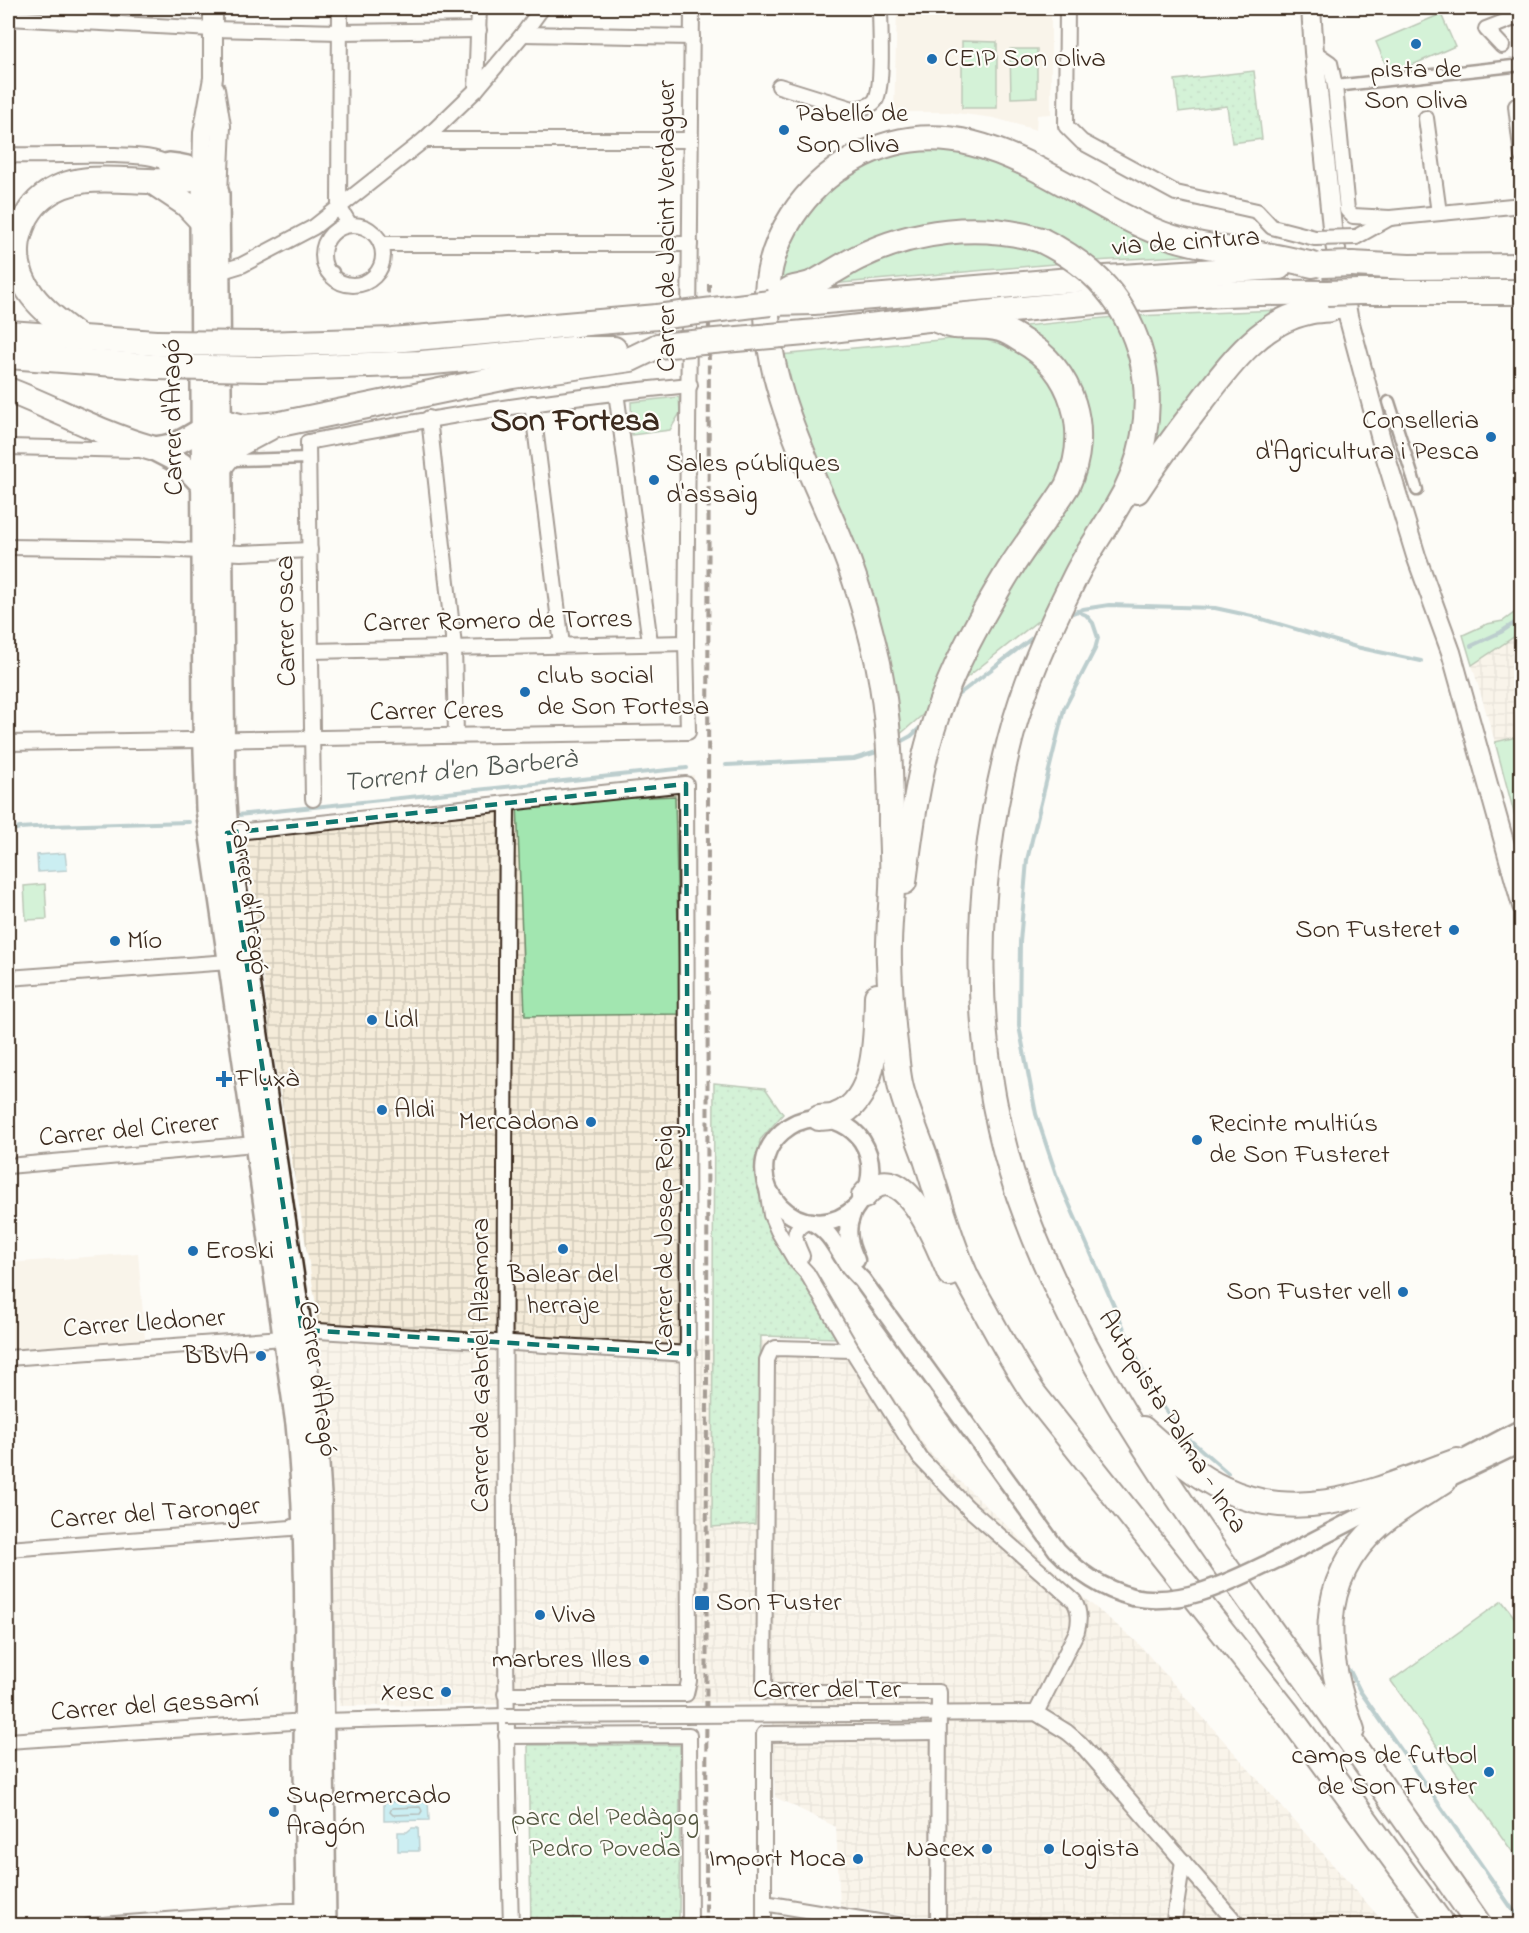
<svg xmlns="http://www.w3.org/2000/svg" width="1529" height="1933" font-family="'Indie Flower',sans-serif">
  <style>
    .built { fill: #f4ebd9 }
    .industrial { fill: url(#industrial-grid) }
    .green { fill: #a2e6b0; stroke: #6e8867; stroke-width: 1.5 }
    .park { fill: url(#park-dots); stroke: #6e8867; stroke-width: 1.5 }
    .water { fill: #8fdeec; stroke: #6d969a; stroke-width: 1.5 }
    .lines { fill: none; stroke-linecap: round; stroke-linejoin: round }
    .shore { stroke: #5d7270; stroke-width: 1.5 }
    .stream { stroke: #6d969a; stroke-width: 4 }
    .pedestrian-casing { stroke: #3b2a1e; stroke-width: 15 }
    .minor-casing { stroke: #3b2a1e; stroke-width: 18 }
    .tertiary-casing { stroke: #3b2a1e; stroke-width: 21 }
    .secondary-casing { stroke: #3b2a1e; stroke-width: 22 }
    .primary-casing { stroke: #3b2a1e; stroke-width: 26 }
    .motorway-casing { stroke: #3b2a1e; stroke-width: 28 }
    .pedestrian { stroke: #fdfcf7; stroke-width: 10 }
    .minor { stroke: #fdfcf7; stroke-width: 14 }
    .tertiary { stroke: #fdfcf7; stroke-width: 16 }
    .secondary { stroke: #fdfcf7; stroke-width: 18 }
    .primary { stroke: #fdfcf7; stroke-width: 21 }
    .motorway { stroke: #fdfcf7; stroke-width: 24 }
    .rail { stroke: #3b2a1e; stroke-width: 4; stroke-dasharray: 9 4.5; stroke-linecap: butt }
    .minor-bridge-casing { stroke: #3b2a1e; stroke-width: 18; stroke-linecap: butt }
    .tertiary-bridge-casing { stroke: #3b2a1e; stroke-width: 21; stroke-linecap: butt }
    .motorway-bridge-casing { stroke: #3b2a1e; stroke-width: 28; stroke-linecap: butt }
    .minor-bridge { stroke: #fdfcf7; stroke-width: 14 }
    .tertiary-bridge { stroke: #fdfcf7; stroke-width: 16 }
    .motorway-bridge { stroke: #fdfcf7; stroke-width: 24 }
    .marked { fill: none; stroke: #0f766e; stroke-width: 4.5; stroke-dasharray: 12 8; stroke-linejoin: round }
    .poi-dot { fill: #1f6fb2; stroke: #fdfcf7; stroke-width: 2 }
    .labels { text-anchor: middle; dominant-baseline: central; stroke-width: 4.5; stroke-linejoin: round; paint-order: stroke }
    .poi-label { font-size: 27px; fill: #3b2a1e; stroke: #fdfcf7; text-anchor: start }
    .street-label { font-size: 27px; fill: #3b2a1e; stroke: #fdfcf7 }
    .park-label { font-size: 27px; fill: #555942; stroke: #fdfcf7 }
    .water-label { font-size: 28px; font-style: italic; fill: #505752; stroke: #fdfcf7 }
    .district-label { font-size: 33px; font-weight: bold; fill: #3b2a1e; stroke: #fdfcf7 }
  </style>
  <defs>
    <pattern id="industrial-grid" width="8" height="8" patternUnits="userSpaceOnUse" patternTransform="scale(1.5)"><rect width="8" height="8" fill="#f4ebd9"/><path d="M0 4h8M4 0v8" fill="none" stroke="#d2caba"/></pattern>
    <pattern id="park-dots" width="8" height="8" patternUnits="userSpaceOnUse" patternTransform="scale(1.5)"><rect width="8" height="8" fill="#a2e6b0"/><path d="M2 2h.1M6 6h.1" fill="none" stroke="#8cc597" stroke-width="1.8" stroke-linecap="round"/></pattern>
  </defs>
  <rect width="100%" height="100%" fill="#fdfcf7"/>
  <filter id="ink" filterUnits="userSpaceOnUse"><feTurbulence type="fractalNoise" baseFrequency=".0167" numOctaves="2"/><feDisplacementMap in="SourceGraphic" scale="12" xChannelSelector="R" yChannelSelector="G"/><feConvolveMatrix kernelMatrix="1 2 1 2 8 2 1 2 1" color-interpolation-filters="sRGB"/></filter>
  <g filter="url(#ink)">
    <g class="built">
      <polygon points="897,8 1051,8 1051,114 1037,115 1036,130 994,118 948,112 894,112"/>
      <polygon points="138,1253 145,1339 8,1350 8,1263"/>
    </g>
    <g class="industrial">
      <polygon points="1521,632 1521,736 1495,742 1472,665"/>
      <polygon points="694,775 694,1339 858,1343 929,1452 1078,1593 1136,1641 1386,1925 978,1926 840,1906 836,1827 775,1797 772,1702 339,1706 315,1299 270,1032 244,825"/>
    </g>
    <g class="green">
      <polygon points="1441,14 1455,46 1390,75 1376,42"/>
      <polygon points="962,41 997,42 997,108 962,108"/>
      <polygon points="1010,49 1037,49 1037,97 1011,98"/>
      <polygon points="920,148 980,156 1198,255 1094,261 1045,230 1032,225 996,220 803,278 777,279 787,243 811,205 860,165"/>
      <polygon points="1008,240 1065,263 831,284 850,269 914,244"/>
      <polygon points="1280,310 1153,450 1136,316"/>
      <polygon points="1114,317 1121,330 1134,366 1137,422 1120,481 1056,587 1040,619 960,683 1087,432 1014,327"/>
      <path d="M961,338C1010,338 1056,364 1064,416C1066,423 1068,432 1068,439C1067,449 1064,460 1062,470L927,711L897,737L780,355Z"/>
      <polygon points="679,397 680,413 670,430 632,435 631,402"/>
      <polygon points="1521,608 1521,632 1472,665 1463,635 1487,624 1503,621"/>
      <polygon points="1521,736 1522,736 1521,839 1495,742"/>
      <polygon points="675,796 680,1014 525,1016 517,803"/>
      <polygon points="45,884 47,919 26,920 24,886"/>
      <polygon points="1502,1601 1521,1626 1521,1864 1391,1681"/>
    </g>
    <g class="park">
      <polygon points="1254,71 1262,139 1232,143 1227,106 1179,112 1175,80"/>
      <polygon points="714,1083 765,1088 783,1114 760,1140 757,1169 769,1224 838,1338 761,1336 755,1524 712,1527"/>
      <polygon points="528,1745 680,1745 679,1925 531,1925"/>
    </g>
    <g class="water">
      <polygon points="65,853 67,870 38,872 37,855"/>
      <polygon points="428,1801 429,1820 384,1821 384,1802"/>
      <polygon points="412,1828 418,1828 419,1851 398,1851 398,1832 407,1832"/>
    </g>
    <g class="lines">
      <polygon class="shore" points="420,1807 422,1811 420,1814 393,1815 390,1812 392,1808"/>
      <g class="stream">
        <polyline points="1077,611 1086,615 1093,623 1098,638 1095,649 1064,709 1027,860 1020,942 1019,1026 1036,1114 1056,1174 1150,1388 1182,1433 1228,1473"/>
        <polyline points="1068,615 1083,609 1109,605 1215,608 1252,616 1356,647 1421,661"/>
        <polyline points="1471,646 1501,632 1522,618"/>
        <polyline points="954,698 1036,635"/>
        <polyline points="898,743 911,736 923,725"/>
        <polyline points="726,765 854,759 880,751"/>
        <polyline points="238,815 687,768"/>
        <polyline points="8,831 20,828 50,826 189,822"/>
        <polyline points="1350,1671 1360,1691 1522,1923"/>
      </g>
      <g class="pedestrian-casing">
        <g id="pedestrian">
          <polyline points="1335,86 1522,65"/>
          <polyline points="330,275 333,272"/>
          <polyline points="1389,402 1417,490"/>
          <polyline points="235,460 309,458"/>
        </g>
      </g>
      <g class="minor-casing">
        <g id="minor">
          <polyline points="340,8 339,207 350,225"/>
          <polyline points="1067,8 1066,126 1082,142 1176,193 1257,211 1272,227 1315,238"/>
          <polyline points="8,18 213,29 340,32 479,30"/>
          <polyline points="523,34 692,37"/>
          <polyline points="1502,46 1486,29 1522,15"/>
          <polyline points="1314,52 1330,63 1335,86 1347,210 1353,216 1390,218 1522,205"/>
          <path d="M779,86L853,109C861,108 870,107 875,101C884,88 880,26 880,8"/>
          <polyline points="476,90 479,8"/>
          <polyline points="1516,106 1522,157"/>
          <polyline points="1426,118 1439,213"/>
          <polyline points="424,140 691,140"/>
          <path d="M8,155C43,156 79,154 115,155C134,156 152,155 169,164"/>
          <circle cx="353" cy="255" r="30"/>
          <polyline points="1356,237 1390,218"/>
          <polyline points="381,244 690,244"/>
          <polyline points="219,272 242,265 314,227 424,140 476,90 523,34 542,8"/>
          <polyline points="616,392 650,642"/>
          <polyline points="532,403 562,645"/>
          <polyline points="429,418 454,646 456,735"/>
          <polyline points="8,447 137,450"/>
          <polyline points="8,547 159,549 241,553 310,550"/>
          <polyline points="311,651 686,643"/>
          <polyline points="8,743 688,732 686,643 692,8"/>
          <path d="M313,799L308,442C435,417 562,397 690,385"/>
          <path d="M507,804C505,1178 501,1552 511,1926"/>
          <polyline points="227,833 686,784 689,1681 686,1694 505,1694"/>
          <polyline points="8,978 229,962"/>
          <polyline points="8,1166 255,1144"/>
          <path d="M767,1188L771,1215L778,1231L795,1260L807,1273L852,1350L920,1458L967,1507L1074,1601C1080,1611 1080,1620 1077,1631L1036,1713"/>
          <path d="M802,1256C796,1243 788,1228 809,1222"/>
          <polyline points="302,1330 689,1354"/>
          <polyline points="852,1350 776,1348 771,1351 767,1360 764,1692 939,1692 938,1926"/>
          <polyline points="8,1358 283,1338"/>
          <polyline points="8,1549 291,1528 304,1522"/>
          <polyline points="860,1714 1036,1713 1067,1732 1080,1743 1239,1926"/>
          <polyline points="323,1721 505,1716"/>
          <polyline points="506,1736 689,1735 690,1926"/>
          <polyline points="8,1741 306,1721"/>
          <polyline points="764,1903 903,1926"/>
          <polyline points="89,1926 283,1911 300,1911 307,1915"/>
          <polyline points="764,1926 764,1734 938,1732"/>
          <polyline points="1173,1926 1183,1861"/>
        </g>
      </g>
      <g class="tertiary-casing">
        <g id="tertiary">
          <path d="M812,1222C832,1232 837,1250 849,1266C853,1271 858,1276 862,1280L1057,1550C1079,1573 1102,1589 1133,1597"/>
          <path d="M856,1260C849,1246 845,1232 851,1217C853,1209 859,1204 863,1197C873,1180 873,1158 862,1141C852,1126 833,1117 815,1118C802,1119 791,1124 782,1132C730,1179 803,1257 857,1206"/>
          <polyline points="1448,1467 1522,1428"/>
          <polyline points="1436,1484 1522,1443"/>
          <polyline points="1286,1555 1406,1493"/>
        </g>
      </g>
      <g class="secondary-casing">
        <g id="secondary">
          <polyline points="1311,8 1314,52 1332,227 1348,316 1386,458 1416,556 1451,652 1522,906"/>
          <polyline points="215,89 221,126 218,193"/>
          <polyline points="201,220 203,133 213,78 213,8"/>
        </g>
      </g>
      <g class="primary-casing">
        <g id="primary">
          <path d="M169,164C194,166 204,172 218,193L224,788L227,833L316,1433L320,1495L325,1926"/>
          <path d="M201,220L204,722L207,809L297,1424C308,1533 306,1643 305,1752C305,1810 307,1868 307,1926"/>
          <path d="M151,448C183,446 186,436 212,424"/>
          <polyline points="151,448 182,464 203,486"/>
        </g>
      </g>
      <g class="motorway-casing">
        <g id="motorway">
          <polyline points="153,182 186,204 201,220"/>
          <polyline points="1352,264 1409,267 1522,266"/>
          <path d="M1313,265C1296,261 1278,257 1260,254C1227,249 1194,246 1162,234C1061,195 969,94 852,160C804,187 770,237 767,292C763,380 804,455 837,533C855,575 868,619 878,663C889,717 891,771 891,826C892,847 893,868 892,889C891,913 888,937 889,962C890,992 892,1022 896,1052C897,1064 898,1076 901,1088C907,1111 917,1134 925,1156C938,1196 949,1238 966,1276C973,1290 981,1303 988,1316C1003,1343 1017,1369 1034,1394L1288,1714L1443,1926"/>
          <polyline points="1359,292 1522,292"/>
          <path d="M779,297C782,295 787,291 791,289C800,286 806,287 817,281C830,274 843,265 857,258C913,230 980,222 1041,240"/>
          <polyline points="770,303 814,302 1059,281 1279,267"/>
          <polyline points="8,333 156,343"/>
          <path d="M805,333C978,314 1152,290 1327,293"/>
          <path d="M80,338C47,313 10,287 18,240C22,222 29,208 43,197C79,168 129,184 172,181C183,180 192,181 202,174"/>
          <polyline points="262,344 392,340 657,317"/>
          <polyline points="8,356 156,367"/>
          <path d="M1142,359C1154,411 1143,465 1115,510C1102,533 1086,554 1075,577C1049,629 1024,684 1010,740C972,889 969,1049 1019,1196C1077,1362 1182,1506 1283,1647C1350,1739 1414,1832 1480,1926"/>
          <polyline points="262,369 422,363 571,349 614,349"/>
          <path d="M8,390C57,409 99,433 151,448"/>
          <polyline points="221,421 244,427 280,424 512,376 631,359 658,346"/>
          <polyline points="221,465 237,445 269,428"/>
          <path d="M1137,491C1156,462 1175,436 1196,409C1225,371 1258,322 1308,312C1315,310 1323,310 1331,309"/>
          <path d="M904,882C911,828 918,773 935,721C951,670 978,622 1005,577C1024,545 1048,517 1067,486C1092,432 1074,369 1021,340C1015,336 1007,331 1000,329C986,325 970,327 955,326C947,325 940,321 933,319"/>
          <path d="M819,1118C825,1117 832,1118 837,1115C878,1100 876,1031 877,996"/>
          <path d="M864,1196C903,1148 939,1249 950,1274"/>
          <path d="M1143,1429C1168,1451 1193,1475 1224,1489C1304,1527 1381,1488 1457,1461"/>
          <path d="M1352,1730C1325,1656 1313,1583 1379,1525C1399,1508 1422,1495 1444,1481"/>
        </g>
      </g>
      <use href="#pedestrian" class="pedestrian"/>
      <use href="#minor" class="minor"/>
      <use href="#tertiary" class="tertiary"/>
      <use href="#secondary" class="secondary"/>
      <use href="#primary" class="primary"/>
      <use href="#motorway" class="motorway"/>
      <polyline class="rail" points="706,1926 709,284"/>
      <g class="minor-bridge-casing">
        <g id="minor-bridge">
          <polyline points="1315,238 1356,237"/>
          <polyline points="505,1716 860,1714"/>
        </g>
      </g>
      <g class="tertiary-bridge-casing">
        <path id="tertiary-bridge" d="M1133,1597C1188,1608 1238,1577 1286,1555"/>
      </g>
      <g class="motorway-bridge-casing">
        <g id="motorway-bridge">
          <path d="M1041,240C1094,266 1127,301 1142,359"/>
          <polyline points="1322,265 1352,264"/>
          <polyline points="1327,293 1359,292"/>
          <polyline points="657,317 770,303"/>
          <polyline points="156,343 262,344"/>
          <polyline points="658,346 805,333"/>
          <polyline points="156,367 262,369"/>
        </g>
      </g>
      <use href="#minor-bridge" class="minor-bridge"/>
      <use href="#tertiary-bridge" class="tertiary-bridge"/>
      <use href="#motorway-bridge" class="motorway-bridge"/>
    </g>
  </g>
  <path d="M0 0H1529V1933H0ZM686,784L689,1354L302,1330L227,833Z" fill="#fdfcf7" fill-opacity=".55" fill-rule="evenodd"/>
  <path class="marked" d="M686,784L689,1354L302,1330L227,833Z"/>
  <g class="poi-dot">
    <circle cx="1416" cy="44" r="6"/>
    <circle cx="932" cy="59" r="6"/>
    <circle cx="784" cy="130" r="6"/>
    <circle cx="1491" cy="437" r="6"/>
    <circle cx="654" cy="480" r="6"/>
    <circle cx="525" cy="692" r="6"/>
    <circle cx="1454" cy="930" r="6"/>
    <circle cx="115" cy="941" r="6"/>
    <circle cx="372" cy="1020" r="6"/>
    <path d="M221 1070h6v6h6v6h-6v6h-6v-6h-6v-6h6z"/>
    <circle cx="382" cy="1110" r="6"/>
    <circle cx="591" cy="1122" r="6"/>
    <circle cx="1197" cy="1140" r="6"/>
    <circle cx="563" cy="1249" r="6"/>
    <circle cx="193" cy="1251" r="6"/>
    <circle cx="1403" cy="1292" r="6"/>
    <circle cx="261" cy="1356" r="6"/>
    <rect x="694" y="1595" width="16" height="16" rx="3"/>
    <circle cx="540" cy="1615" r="6"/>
    <circle cx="644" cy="1660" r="6"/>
    <circle cx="446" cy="1692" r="6"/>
    <circle cx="1489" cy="1772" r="6"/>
    <circle cx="274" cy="1812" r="6"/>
    <circle cx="987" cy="1849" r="6"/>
    <circle cx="1049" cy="1849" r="6"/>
    <circle cx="858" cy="1859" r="6"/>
  </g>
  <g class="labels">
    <g class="poi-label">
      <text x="944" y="59">CEIP Son Oliva</text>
      <text x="1416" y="70" text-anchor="middle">pista de<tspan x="1416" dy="31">Son Oliva</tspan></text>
      <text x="796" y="114">Pabelló de<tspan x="796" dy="31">Son Oliva</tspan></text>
      <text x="1479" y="421" text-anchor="end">Conselleria<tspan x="1479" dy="31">d'Agricultura i Pesca</tspan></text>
      <text x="666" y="464">Sales públiques<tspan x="666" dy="31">d'assaig</tspan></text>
      <text x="537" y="676">club social<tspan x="537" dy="31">de Son Fortesa</tspan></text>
      <text x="1442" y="930" text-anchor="end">Son Fusteret</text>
      <text x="127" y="941">Mío</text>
      <text x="384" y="1020">Lidl</text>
      <text x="236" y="1079">Fluxà</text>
      <text x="394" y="1110">Aldi</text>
      <text x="579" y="1122" text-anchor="end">Mercadona</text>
      <text x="1209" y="1124">Recinte multiús<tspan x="1209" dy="31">de Son Fusteret</tspan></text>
      <text x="205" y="1251">Eroski</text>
      <text x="563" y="1275" text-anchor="middle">Balear del<tspan x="563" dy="31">herraje</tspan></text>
      <text x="1391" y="1292" text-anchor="end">Son Fuster vell</text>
      <text x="249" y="1356" text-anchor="end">BBVA</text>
      <text x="716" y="1603">Son Fuster</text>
      <text x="552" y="1615">Viva</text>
      <text x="632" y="1660" text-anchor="end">marbres Illes</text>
      <text x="434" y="1692" text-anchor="end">Xesc</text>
      <text x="1477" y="1756" text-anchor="end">camps de futbol<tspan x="1477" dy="31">de Son Fuster</tspan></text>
      <text x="286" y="1796">Supermercado<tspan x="286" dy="31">Aragón</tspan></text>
      <text x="975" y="1849" text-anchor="end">Nacex</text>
      <text x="1061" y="1849">Logista</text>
      <text x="846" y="1859" text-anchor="end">Import Moca</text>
    </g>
    <g class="street-label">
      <text transform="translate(667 226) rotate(-90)">Carrer de Jacint Verdaguer</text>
      <text transform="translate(1186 243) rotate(-4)">via de cintura</text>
      <text transform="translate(174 417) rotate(-91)">Carrer d'Aragó</text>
      <text transform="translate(287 621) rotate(-91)">Carrer Osca</text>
      <text transform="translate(498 622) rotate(-1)">Carrer Romero de Torres</text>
      <text transform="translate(437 712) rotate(-1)">Carrer Ceres</text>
      <text transform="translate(248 897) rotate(82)">Carrer d'Aragó</text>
      <text transform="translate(129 1131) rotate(-5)">Carrer del Cirerer</text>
      <text transform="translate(665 1239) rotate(-90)">Carrer de Josep Roig</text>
      <text transform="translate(144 1324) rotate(-4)">Carrer Lledoner</text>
      <text transform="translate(481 1365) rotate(-90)">Carrer de Gabriel Alzamora</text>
      <text transform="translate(317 1379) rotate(82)">Carrer d'Aragó</text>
      <text transform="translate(1172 1422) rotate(58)">Autopista Palma - Inca</text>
      <text transform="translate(155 1514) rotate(-4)">Carrer del Taronger</text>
      <text x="827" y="1690">Carrer del Ter</text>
      <text transform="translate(155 1706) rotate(-4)">Carrer del Gessamí</text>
    </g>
    <g class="park-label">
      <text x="605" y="1818">parc del Pedàgog<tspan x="605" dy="31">Pedro Poveda</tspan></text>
    </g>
    <g class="water-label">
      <text transform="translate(460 772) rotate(-6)">Torrent d'en Barberà</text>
    </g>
    <g class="district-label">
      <text x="575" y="422">Son Fortesa</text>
    </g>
  </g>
  <rect width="1529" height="1933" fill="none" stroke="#fdfcf7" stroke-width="30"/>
  <rect x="15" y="15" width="1499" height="1903" fill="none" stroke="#3b2a1e" stroke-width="2" filter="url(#ink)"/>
</svg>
